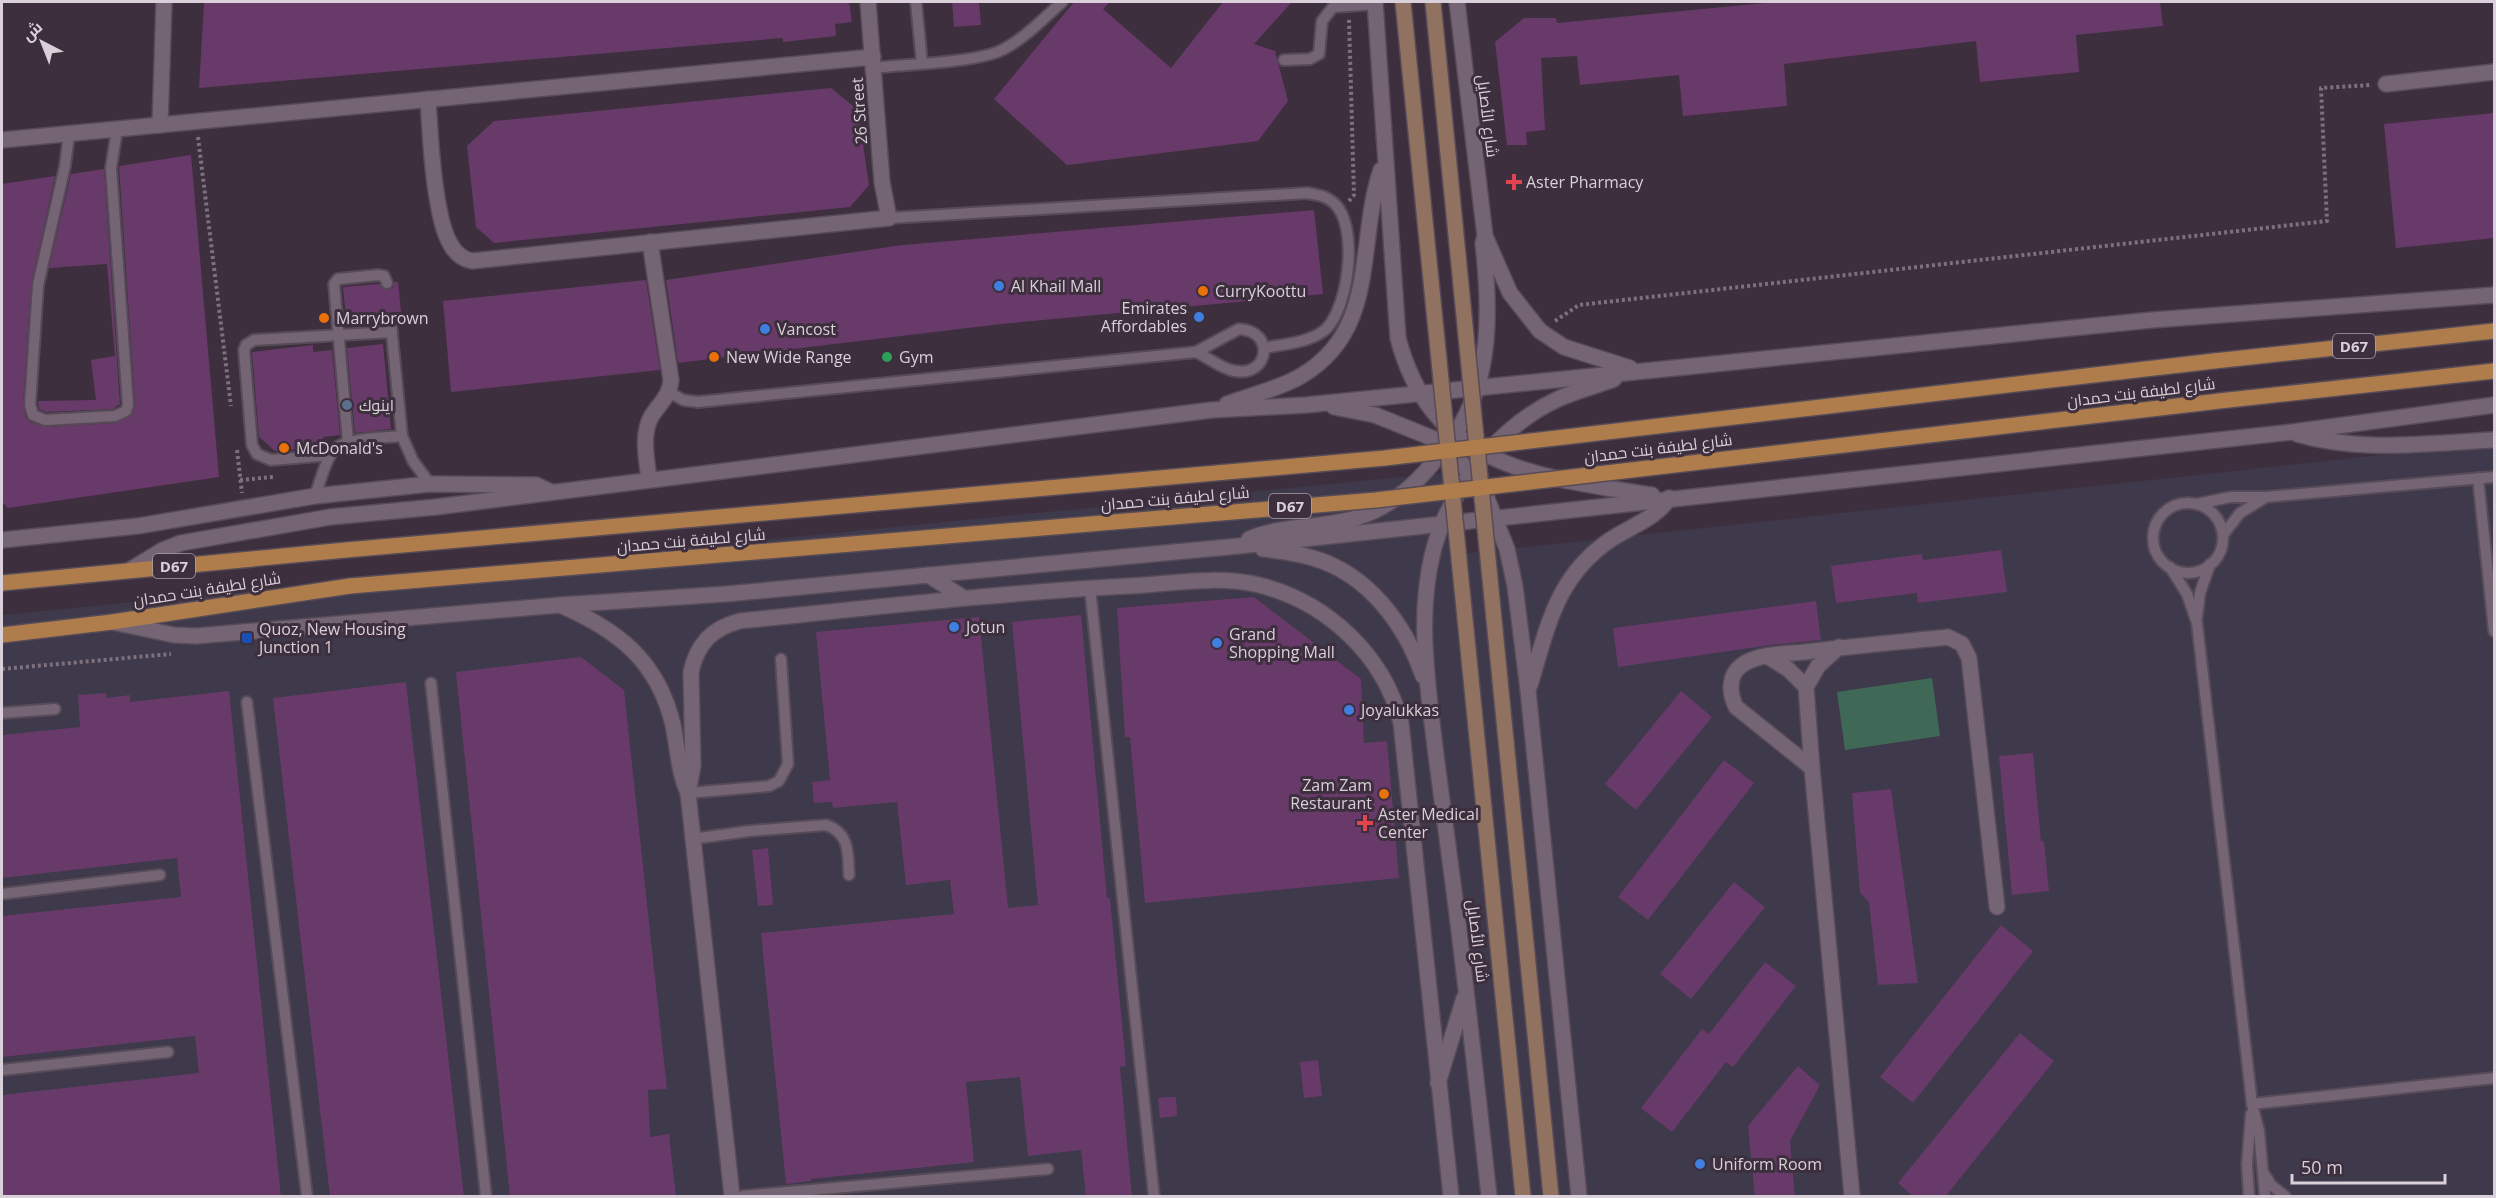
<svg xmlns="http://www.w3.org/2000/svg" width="2496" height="1198" font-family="'Open Sans',Cairo,sans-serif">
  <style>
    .industrial { fill: #3e394b }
    .green { fill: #3f6956 }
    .building { fill: #683a69 }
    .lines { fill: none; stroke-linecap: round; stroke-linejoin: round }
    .service-casing { stroke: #574b57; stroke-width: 14 }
    .minor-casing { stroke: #574b57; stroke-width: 18 }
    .tertiary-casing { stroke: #574b57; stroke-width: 18 }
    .primary-casing { stroke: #574b57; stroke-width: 18 }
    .path { stroke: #7d717d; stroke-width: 4; stroke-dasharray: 3 3; stroke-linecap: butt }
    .service { stroke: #746474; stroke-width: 10 }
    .minor { stroke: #746474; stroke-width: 15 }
    .tertiary { stroke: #746474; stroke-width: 15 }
    .primary { stroke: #af7d4c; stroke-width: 15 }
    .secondary-bridge-casing { stroke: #574b57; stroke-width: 18; stroke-linecap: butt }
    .primary-bridge-casing { stroke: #574b57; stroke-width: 18; stroke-linecap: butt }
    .secondary-bridge { stroke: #917160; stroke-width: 15 }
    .primary-bridge { stroke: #af7d4c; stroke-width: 15 }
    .health-dot { fill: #e0444e; stroke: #3d2f3d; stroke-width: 2 }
    .shop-dot { fill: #3f7fe0; stroke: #3d2f3d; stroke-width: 2 }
    .food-dot { fill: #e8710a; stroke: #3d2f3d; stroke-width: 2 }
    .leisure-dot { fill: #2e9e5b; stroke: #3d2f3d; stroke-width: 2 }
    .service-dot { fill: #5c6f8a; stroke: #3d2f3d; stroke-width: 2 }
    .transit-dot { fill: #1a4fb4; stroke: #3d2f3d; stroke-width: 2 }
    .labels { text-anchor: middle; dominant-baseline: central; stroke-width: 6; stroke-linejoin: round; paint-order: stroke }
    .shield { fill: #3d2f3d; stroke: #aaa0aa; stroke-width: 1.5 }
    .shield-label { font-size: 15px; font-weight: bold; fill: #d9d0d9 }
    .street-label { font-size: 16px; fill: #d9d0d9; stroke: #3d2f3d }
    .poi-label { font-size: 16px; fill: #d9d0d9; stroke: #3d2f3d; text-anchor: start }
  </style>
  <rect width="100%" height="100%" fill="#3d2f3d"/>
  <polygon class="industrial" points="2494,443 2494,1196 2,1196 2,615 1453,472 1461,554"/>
  <polygon class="green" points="1932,678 1940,736 1845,750 1837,692"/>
  <g class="building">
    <polygon points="204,2 849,2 852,22 835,24 836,36 783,42 783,38 199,88"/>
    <polygon points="952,2 979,2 981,25 954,27"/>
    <polygon points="1074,2 1110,2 1103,9 1171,68 1223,2 1292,2 1254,44 1275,51 1288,101 1258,141 1067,165 994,99"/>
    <polygon points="1775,2 2160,2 2163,26 2076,35 2079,72 1980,82 1976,41 1784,64 1787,106 1683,116 1679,75 1580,85 1577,56 1541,58 1545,130 1526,132 1527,145 1507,145 1495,42 1524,18 1556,18 1557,23"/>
    <polygon points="831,88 858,110 869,185 850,207 494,243 476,227 467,146 494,121"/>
    <polygon points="2494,113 2494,238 2396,248 2384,124"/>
    <polygon points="191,155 219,477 8,508 2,502 2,184 55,176 31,285 23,405 26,418 30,422 45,427 115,423 131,416 135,404 119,166"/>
    <polygon points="104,169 120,404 113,409 46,412 39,409 38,401 96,400 91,360 115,356 107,264 49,268 71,174"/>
    <polygon points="1314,210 1323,294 1001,324 678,363 666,280 902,245"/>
    <polygon points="646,280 660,370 451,392 443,301"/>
    <polygon points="394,282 398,282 401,312 346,318 343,287 379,284 387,290 393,288"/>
    <polygon points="383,344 391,429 355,433 347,348"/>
    <polygon points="313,345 313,352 332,350 340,435 323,437 324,446 275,451 259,437 252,352"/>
    <polygon points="2001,550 2007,592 1918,603 1917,593 1836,603 1831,566 1922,554 1923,560"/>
    <polygon points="1254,597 1361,679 1364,743 1387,741 1399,878 1145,903 1130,737 1125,737 1117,608"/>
    <polygon points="1816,601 1821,640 1771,645 1618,667 1613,628"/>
    <polygon points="1081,615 1107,898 1110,898 1126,1066 1120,1067 1132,1197 1086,1197 1081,1150 1028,1156 1020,1077 966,1082 974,1162 811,1179 811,1181 786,1184 761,933 954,914 950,880 906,885 897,802 833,808 832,802 814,803 812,782 830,780 816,632 979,617 1008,908 1038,905 1012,622"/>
    <polygon points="581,657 624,690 667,1089 648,1090 650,1137 669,1134 676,1197 510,1197 456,672"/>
    <polygon points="406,682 464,1197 330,1197 273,698"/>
    <polygon points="229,691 281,1197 2,1197 2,1095 199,1073 195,1036 2,1057 2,916 181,897 177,858 2,878 2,735 80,727 78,695 106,693 106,698 130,695 130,702"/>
    <polygon points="1681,691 1712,717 1636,810 1605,784"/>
    <polygon points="2033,753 2041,841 2044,841 2049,891 2012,895 1999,756"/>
    <polygon points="1724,760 1754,783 1648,920 1618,897"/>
    <polygon points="1891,789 1918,983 1878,985 1869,902 1860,893 1852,793"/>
    <polygon points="768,848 773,905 758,906 752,850"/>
    <polygon points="1734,882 1765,907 1691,999 1660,974"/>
    <polygon points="2001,925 2033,951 1913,1103 1880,1077"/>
    <polygon points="1765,962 1796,986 1733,1067 1726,1062 1672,1132 1641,1108 1702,1029 1709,1034"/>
    <polygon points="2020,1033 2054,1061 1945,1197 1914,1197 1898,1183"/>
    <polygon points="1318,1060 1322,1096 1304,1098 1300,1062"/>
    <polygon points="1798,1066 1820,1085 1790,1141 1795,1197 1755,1197 1748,1126"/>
    <polygon points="1168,1097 1176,1097 1177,1116 1160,1118 1158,1098"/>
  </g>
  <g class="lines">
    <g class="service-casing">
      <g id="service">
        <polyline points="916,2 922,63"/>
        <polyline points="1284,60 1310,59 1319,54 1322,21 1333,7 1375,4"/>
        <path d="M874,68C905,64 979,63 1004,49C1026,37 1044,18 1062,2"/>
        <polyline points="69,134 65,166 38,285 30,405 33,415 45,420 115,416 126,411 128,405 111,168 117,130"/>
        <path d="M889,218L1307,193C1320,195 1331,197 1339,209C1357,236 1348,307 1326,329C1310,343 1283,344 1264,348"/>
        <polyline points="391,325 402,436 413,461 430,484"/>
        <path d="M1239,329C1276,331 1269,377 1235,371C1222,369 1209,358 1196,352Z"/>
        <polyline points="669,392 683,400 698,402 1196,352"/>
        <polyline points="348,442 334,284 338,279 378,275 384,276 387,283"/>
        <polyline points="330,455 271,460 257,454 252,445 244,350 246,345 254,340 392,332"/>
        <polyline points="2478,478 2494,631"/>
        <path d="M315,496C320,483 324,463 333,451C344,437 384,438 402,436"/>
        <circle cx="2188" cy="538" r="35"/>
        <polyline points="2196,504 2231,497 2266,497 2494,477"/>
        <polyline points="2223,535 2240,513 2263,499"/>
        <polyline points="2170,567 2187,594 2197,623 2252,1104 2259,1131 2265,1196"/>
        <polyline points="1090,588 1154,1196"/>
        <polyline points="2197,617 2200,593 2210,564"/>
        <polyline points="431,683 486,1196"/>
        <polyline points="247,702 307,1196"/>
        <polyline points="2,713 55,709"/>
        <polyline points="688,793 769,786 779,781 788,764 781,659"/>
        <path d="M692,839L749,831L826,825C850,833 848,854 849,875"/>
        <polyline points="2,894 160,875"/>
        <polyline points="2,1070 168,1052"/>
        <polyline points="2252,1104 2494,1078"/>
        <polyline points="2265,1175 2271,1185 2285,1196"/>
        <polyline points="743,1196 1048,1169"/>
        <polyline points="2249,1196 2247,1164 2251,1114"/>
      </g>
    </g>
    <g class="minor-casing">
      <g id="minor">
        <polyline points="2386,84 2494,72"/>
        <path d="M428,99C430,133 434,219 451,245C456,254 462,259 472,261L889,218L882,182L868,2"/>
        <polyline points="160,125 164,2"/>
        <polyline points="2,140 873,57"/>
        <path d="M649,480C647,460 641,436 651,417C659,404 670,396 671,380L650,242"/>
        <polyline points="2,540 138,526 315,496 430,484 536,485 551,492"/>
        <path d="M560,605C618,630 658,661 673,725C678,748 678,771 688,793"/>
        <polyline points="1839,647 1818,666 1806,687 1812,768 1852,1196"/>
        <polyline points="1767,656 1788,669 1806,687"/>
        <path d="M1812,768L1736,707C1729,693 1728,675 1742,665C1759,653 1785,654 1805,652C1853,646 1900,642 1948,637L1962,644L1969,658L1997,907"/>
        <path d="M732,1196L688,793L693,766L691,672C697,644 712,628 740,621C869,608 998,593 1128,586C1170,584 1217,575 1259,585C1327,602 1384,655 1401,723L1451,1196"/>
      </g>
    </g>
    <g class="tertiary-casing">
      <g id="tertiary">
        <path d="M1375,2L1398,338C1432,468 1538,477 1652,495"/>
        <polyline points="1457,2 1485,236 1510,293 1540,331 1564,347 1630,368"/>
        <path d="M1227,404C1251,395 1279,389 1301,376C1380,329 1356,244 1381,170"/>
        <polyline points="1334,407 1375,415 1447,444 1486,496 1507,549 1515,586 1528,690 1579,1196"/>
        <path d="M2297,434C2361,453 2429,443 2494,440"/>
        <path d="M1249,539C1283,524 1321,529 1356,518C1394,506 1422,480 1444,448C1447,443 1452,439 1455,434C1493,378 1490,306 1483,243L1485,236"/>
        <path d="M1263,549C1280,551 1297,553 1313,558C1368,574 1405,624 1423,676"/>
        <polyline points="130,570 163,550 181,543 330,517 436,507 1212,410 1306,405 2152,320 2494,295"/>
        <polyline points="928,575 964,598"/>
        <polyline points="112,622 174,635 196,636 560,605 726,594 1239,546 2292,432 2494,405"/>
        <path d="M1530,685C1548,626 1556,577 1610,540C1629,527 1657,518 1669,498"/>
        <polyline points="1438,1083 1464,998"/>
        <path d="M1489,1196C1478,1095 1467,993 1454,891C1448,846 1442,801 1436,755C1427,680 1413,596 1442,524C1464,472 1506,423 1558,399C1576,391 1596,386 1614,379"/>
      </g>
    </g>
    <g class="primary-casing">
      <g id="primary">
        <polyline points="2214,361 2494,331"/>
        <polyline points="2228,400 2494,371"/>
        <polyline points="2,583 346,550"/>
        <polyline points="2,635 112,622 350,586"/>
      </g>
    </g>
    <g class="path">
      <polyline points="198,137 231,406"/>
      <polyline points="1349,201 1354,195 1349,19"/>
      <polyline points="1555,321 1579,305 2327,221 2321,88 2371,85"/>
      <polyline points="237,450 242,493"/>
      <polyline points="240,480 273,477"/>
      <polyline points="2,669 171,654"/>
    </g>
    <use href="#service" class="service"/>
    <use href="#minor" class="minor"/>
    <use href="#tertiary" class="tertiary"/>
    <use href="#primary" class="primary"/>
    <g class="secondary-bridge-casing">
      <g id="secondary-bridge">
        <polyline points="1403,2 1523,1196"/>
        <polyline points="1433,2 1551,1196"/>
      </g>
    </g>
    <g class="primary-bridge-casing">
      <g id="primary-bridge">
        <polyline points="346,550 1385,458 2214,361"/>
        <polyline points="350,586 1376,500 2228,400"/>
      </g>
    </g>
    <use href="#secondary-bridge" class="secondary-bridge"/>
    <use href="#primary-bridge" class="primary-bridge"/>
  </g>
  <g class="health-dot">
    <path d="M1511 173h6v6h6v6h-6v6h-6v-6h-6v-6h6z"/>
    <path d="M1362 814h6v6h6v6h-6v6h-6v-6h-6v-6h6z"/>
  </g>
  <g class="shop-dot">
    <circle cx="999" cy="286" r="6"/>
    <circle cx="1199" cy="317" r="6"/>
    <circle cx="765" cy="329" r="6"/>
    <circle cx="954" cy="627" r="6"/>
    <circle cx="1217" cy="643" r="6"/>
    <circle cx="1349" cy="710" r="6"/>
    <circle cx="1700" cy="1164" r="6"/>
  </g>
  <g class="food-dot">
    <circle cx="1203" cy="291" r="6"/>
    <circle cx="324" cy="318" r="6"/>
    <circle cx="714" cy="357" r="6"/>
    <circle cx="284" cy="448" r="6"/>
    <circle cx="1384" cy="794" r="6"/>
  </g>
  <circle class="leisure-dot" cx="887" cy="357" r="6"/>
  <circle class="service-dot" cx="347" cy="405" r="6"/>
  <rect class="transit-dot" x="241" y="632" width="12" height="12" rx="3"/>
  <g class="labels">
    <g class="shield">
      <rect x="2333" y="334" width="42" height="24" rx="4.5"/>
      <rect x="1269" y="494" width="42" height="24" rx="4.5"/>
      <rect x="153" y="554" width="42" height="24" rx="4.5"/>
    </g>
    <g class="shield-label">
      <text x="2354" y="346">D67</text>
      <text x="1290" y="506">D67</text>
      <text x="174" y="566">D67</text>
    </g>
    <g class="street-label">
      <text transform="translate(859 111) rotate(-94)">26 Street</text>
      <text transform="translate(1488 116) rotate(83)">شارع الأصايل</text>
      <text transform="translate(2141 392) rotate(-7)">شارع لطيفة بنت حمدان</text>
      <text transform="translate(1658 448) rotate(-7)">شارع لطيفة بنت حمدان</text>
      <text transform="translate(1175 498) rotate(-5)">شارع لطيفة بنت حمدان</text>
      <text transform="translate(691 540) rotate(-5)">شارع لطيفة بنت حمدان</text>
      <text transform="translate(207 589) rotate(-9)">شارع لطيفة بنت حمدان</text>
      <text transform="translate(1478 941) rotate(83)">شارع الأصايل</text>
    </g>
    <g class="poi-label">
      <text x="1526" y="182">Aster Pharmacy</text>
      <text x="1011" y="286">Al Khail Mall</text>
      <text x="1215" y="291">CurryKoottu</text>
      <text x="1187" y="308" text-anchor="end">Emirates<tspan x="1187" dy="18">Affordables</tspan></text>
      <text x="336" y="318">Marrybrown</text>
      <text x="777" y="329">Vancost</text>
      <text x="726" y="357">New Wide Range</text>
      <text x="899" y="357">Gym</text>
      <text x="359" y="405">اينوك</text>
      <text x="296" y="448">McDonald's</text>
      <text x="966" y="627">Jotun</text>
      <text x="259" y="629">Quoz, New Housing<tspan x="259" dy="18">Junction 1</tspan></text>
      <text x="1229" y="634">Grand<tspan x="1229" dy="18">Shopping Mall</tspan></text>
      <text x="1361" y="710">Joyalukkas</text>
      <text x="1372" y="785" text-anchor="end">Zam Zam<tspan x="1372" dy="18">Restaurant</tspan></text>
      <text x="1378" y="814">Aster Medical<tspan x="1378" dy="18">Center</tspan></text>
      <text x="1712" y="1164">Uniform Room</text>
    </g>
  </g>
  <rect width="2496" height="1198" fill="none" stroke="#d9d0d9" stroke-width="6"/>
  <g transform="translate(42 42) rotate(318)" stroke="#3d2f3d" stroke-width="4.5" paint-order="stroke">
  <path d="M0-4.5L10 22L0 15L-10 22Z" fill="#d9d0d9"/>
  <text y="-9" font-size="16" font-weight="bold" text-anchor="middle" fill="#d9d0d9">ش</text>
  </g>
  <path d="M2292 1174v9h153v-9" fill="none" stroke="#d9d0d9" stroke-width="3"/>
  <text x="2301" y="1174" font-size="18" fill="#d9d0d9" stroke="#3d2f3d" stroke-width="4.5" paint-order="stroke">50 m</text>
</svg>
